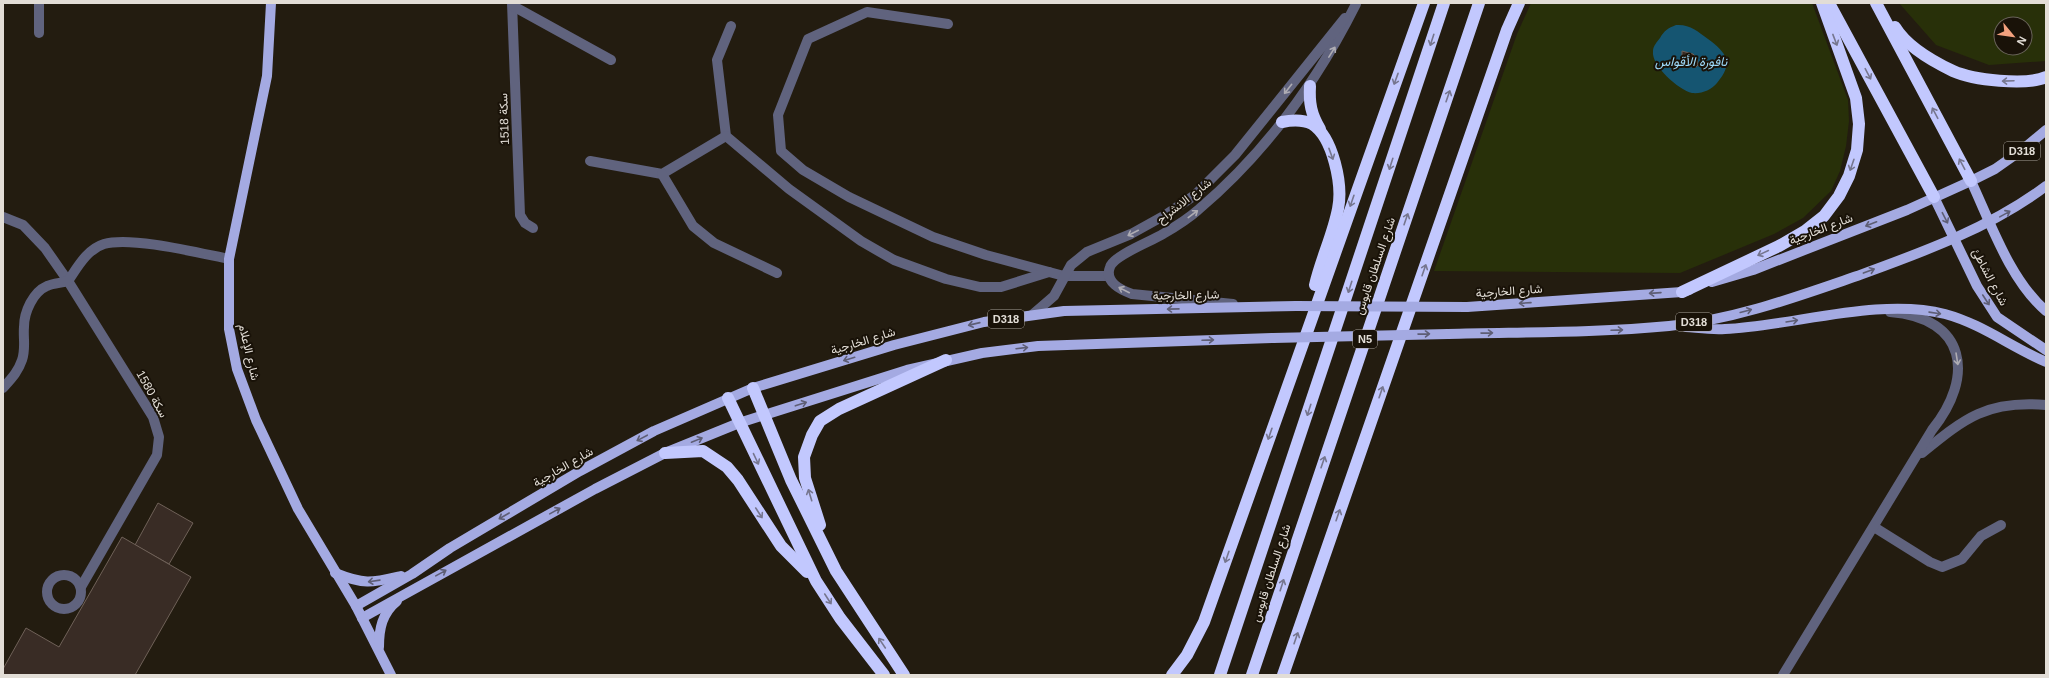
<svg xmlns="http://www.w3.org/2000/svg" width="2049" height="678" font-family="Helvetica,Vazirmatn,sans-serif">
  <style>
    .green { fill: #283009; fill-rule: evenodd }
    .water { fill: #155571 }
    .building { fill: #392c25; stroke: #6f6158 }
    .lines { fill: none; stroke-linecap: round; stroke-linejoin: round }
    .minor { stroke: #60637e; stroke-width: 10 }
    .major { stroke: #a4aae2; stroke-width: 10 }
    .highway { stroke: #c2c8fe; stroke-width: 12 }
    .major-bridge { stroke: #a4aae2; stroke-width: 10 }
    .oneway { stroke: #76768f }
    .oneway2 { stroke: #aeacb3 }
    .oneway3 { stroke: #5e5e75 }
    .labels { text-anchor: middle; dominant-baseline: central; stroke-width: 4; stroke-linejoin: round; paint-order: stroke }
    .shield { fill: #191208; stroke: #a6a098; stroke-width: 1 }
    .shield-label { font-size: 11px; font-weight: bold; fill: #e2ddd6 }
    .street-label { font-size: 12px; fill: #e2ddd6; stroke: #191208 }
    .water-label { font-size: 13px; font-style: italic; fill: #9dd9f9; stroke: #191208 }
  </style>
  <rect width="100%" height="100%" fill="#231c10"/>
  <g class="green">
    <polygon points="1531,3 1812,3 1848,100 1849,121 1846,146 1840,171 1831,191 1803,218 1774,234 1680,273 1434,271 1517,34"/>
    <path d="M1899,3H2046V61L1989,65L1936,45ZM2001,24H2025V48H2001Z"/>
  </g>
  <path class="water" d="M1676,25C1690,24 1697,31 1708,39C1727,53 1734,63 1717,83C1711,90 1702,94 1692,93C1679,90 1651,66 1653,51C1653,46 1657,42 1660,38C1664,31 1668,28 1676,25Z"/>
  <g class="building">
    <polygon points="1682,51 1693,54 1697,58 1698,65 1696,67 1687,65 1682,60"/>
    <polygon points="158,503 193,523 169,564 135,545"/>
    <polygon points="122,537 191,577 135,675 3,675 3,669 26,628 59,647"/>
  </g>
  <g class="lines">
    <g class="minor">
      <polyline points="512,3 520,215 525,223 533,228"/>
      <polyline points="513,6 611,60"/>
      <polyline points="948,24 867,12 808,39 778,115 781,151 803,170 849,197 933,237 986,255 1049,272"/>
      <polyline points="731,26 717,60 726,136 789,189 861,241 894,260 946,279 980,287 1001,287 1049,272 1064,276 1109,276"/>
      <polyline points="39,33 39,3"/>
      <polyline points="590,161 662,174 726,136"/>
      <polyline points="662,174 693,226 714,243 777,273"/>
      <polyline points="3,217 23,225 45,248 68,281 153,417 159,437 157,455 81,587"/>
      <path d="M1233,304L1132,294C1121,290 1104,282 1110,267C1114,255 1152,241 1163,234C1175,227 1188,219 1198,210C1265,153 1317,82 1356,4"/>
      <polyline points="1032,315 1054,296 1071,265 1087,252 1131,234 1167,214 1195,195 1235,155 1345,18"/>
      <path d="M3,388C11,379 18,372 22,360C26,349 23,338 24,327C24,312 33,292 47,286C53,283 62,283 68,281C77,268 87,249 104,244C131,236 199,253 229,259"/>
      <path d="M1922,453C1965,418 1987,400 2046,405"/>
      <polyline points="1874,527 1930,562 1942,567 1962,559 1981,536 2001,525"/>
      <circle cx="64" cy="592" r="17"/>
      <path d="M1783,675L1932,430C1975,377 1967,318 1890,312"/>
    </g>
    <g class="major">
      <polyline points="271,3 267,76 229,259 229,329 237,369 256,420 298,509 356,606 391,675"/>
      <path d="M1971,181C1991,224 2010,280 2046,311"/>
      <polyline points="1934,197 1977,286 1997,317 2046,350"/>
      <polyline points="1712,282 1753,270 1907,210 1971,181 1995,169 2022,150 2046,130"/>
      <polyline points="1467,307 1682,292 1689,290"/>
      <path d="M1686,327C1699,328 1712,330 1725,329C1793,326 1879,297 1945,314C1982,324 2011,347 2046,362"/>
      <path d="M1448,334C1522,332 1596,333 1669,326C1733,320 1796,297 1857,276C1923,252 1990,228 2046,186"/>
      <path d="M335,573C365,585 371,583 401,576"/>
      <polyline points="356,606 412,574 450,548 580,471 654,431 753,388 894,345 984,322 1064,311 1296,306"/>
      <polyline points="362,618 595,489 665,453 739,423 907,370 982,353 1038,346 1273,338"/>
      <path d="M379,647C379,629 382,613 397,601"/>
    </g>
    <g class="highway">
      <polyline points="1829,3 1934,197"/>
      <polyline points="1876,3 1971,181"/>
      <path d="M1895,27C1907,47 1932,61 1953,71C1973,80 2026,86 2046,77"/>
      <path d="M1310,86C1309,103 1311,114 1320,129"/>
      <path d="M1282,122C1292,120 1302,119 1312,124C1333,137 1343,185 1338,209C1333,235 1321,259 1315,285"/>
      <polyline points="1682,292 1779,246 1805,231 1824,216 1839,196 1849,176 1857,150 1859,124 1856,98 1822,3"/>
      <polyline points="753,388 791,480 836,571 904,675"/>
      <polyline points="728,398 816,581 840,618 884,675"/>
      <polyline points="665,453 703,451 727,467 738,480 781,546 807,572"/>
      <polyline points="820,525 805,478 804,457 812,435 820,421 839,409 946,360"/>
      <polyline points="1172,675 1187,655 1204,622 1424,3"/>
      <polyline points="1220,675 1444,3"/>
      <polyline points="1252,675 1479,3"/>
      <polyline points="1283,675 1507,30 1519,3"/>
    </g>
    <g class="major-bridge">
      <polyline points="1296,306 1467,307"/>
      <polyline points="1273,338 1448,334"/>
    </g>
  </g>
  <defs><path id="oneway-shaft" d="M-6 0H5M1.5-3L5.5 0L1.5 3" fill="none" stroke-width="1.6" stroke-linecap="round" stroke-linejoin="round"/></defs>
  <g class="oneway">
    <use href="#oneway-shaft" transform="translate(1432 40) rotate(108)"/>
    <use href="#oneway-shaft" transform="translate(1835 40) rotate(69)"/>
    <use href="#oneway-shaft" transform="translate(1868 74) rotate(62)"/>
    <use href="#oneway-shaft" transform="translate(1396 79) rotate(110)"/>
    <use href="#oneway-shaft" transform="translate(2008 81) rotate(178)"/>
    <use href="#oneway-shaft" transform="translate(1448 96) rotate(-71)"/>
    <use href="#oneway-shaft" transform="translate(1935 113) rotate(-118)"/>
    <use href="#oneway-shaft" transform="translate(1331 154) rotate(70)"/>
    <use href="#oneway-shaft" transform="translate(1391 164) rotate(108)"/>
    <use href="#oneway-shaft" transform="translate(1962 164) rotate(-118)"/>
    <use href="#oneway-shaft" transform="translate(1852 165) rotate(109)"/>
    <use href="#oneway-shaft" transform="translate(1352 201) rotate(109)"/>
    <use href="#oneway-shaft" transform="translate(1406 219) rotate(-71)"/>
    <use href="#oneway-shaft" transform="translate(1763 253) rotate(155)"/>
    <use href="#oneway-shaft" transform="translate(1424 270) rotate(-71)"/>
    <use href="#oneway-shaft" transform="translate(1350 287) rotate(108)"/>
    <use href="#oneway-shaft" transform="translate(1381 392) rotate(-71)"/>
    <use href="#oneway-shaft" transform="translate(1309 410) rotate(108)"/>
    <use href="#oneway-shaft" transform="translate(1270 434) rotate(109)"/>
    <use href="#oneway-shaft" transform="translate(756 459) rotate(65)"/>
    <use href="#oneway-shaft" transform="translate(1323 462) rotate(-71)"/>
    <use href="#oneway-shaft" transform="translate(810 495) rotate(-107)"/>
    <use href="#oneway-shaft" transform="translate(759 513) rotate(57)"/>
    <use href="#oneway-shaft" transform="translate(1338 515) rotate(-71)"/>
    <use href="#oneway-shaft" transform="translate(1227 557) rotate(109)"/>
    <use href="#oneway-shaft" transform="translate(1282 585) rotate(-72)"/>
    <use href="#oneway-shaft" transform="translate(828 599) rotate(57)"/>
    <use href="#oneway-shaft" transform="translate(1296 638) rotate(-71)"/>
    <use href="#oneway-shaft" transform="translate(882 643) rotate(-124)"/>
  </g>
  <g class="oneway2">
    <use href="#oneway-shaft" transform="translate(1332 52) rotate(-58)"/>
    <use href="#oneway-shaft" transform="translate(1288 89) rotate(128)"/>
    <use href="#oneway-shaft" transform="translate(1193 214) rotate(-37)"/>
    <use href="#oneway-shaft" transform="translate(1133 233) rotate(153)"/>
    <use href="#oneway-shaft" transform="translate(1124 290) rotate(-153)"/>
    <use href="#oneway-shaft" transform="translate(1957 359) rotate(81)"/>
  </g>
  <g class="oneway3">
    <use href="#oneway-shaft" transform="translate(2005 214) rotate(-29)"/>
    <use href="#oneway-shaft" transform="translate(1945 218) rotate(63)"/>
    <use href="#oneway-shaft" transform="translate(1871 224) rotate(159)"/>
    <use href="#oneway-shaft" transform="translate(1869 271) rotate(-20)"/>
    <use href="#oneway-shaft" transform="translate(1655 293) rotate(176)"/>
    <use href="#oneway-shaft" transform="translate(1986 300) rotate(57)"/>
    <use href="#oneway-shaft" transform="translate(1525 303) rotate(176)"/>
    <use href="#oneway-shaft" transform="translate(1173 309) rotate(179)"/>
    <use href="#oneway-shaft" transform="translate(1746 311) rotate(-15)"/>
    <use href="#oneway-shaft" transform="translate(1935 313) rotate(8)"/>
    <use href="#oneway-shaft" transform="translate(1792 321) rotate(-9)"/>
    <use href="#oneway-shaft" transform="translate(974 324) rotate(167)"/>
    <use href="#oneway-shaft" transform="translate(1617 330) rotate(-2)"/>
    <use href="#oneway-shaft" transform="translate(1487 333) rotate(-1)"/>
    <use href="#oneway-shaft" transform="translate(1424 334) rotate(-1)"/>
    <use href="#oneway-shaft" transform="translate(1208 340) rotate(-2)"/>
    <use href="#oneway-shaft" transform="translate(1022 348) rotate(-7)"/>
    <use href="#oneway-shaft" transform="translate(849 359) rotate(163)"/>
    <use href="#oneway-shaft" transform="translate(801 404) rotate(-18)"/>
    <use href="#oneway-shaft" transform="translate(642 438) rotate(152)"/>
    <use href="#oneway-shaft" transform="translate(697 440) rotate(-22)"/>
    <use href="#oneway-shaft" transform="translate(555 511) rotate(-29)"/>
    <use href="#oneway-shaft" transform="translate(504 516) rotate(150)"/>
    <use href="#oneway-shaft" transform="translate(441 573) rotate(-29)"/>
    <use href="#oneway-shaft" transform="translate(374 581) rotate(172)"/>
  </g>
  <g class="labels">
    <g class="shield">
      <rect x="2004" y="142" width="36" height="18" rx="3"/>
      <rect x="988" y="310" width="36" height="18" rx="3"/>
      <rect x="1676" y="313" width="36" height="18" rx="3"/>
      <rect x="1353" y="330" width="24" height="18" rx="3"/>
    </g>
    <g class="shield-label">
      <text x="2022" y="151">D318</text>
      <text x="1006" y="319">D318</text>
      <text x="1694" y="322">D318</text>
      <text x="1365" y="339">N5</text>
    </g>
    <g class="street-label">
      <text transform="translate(504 119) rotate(-92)">سكة 1518</text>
      <text transform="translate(1184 201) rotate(-38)">شارع الانشراح</text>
      <text transform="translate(1821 229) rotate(-21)">شارع الخارجية</text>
      <text transform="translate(1375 266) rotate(-71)">شارع السلطان قابوس</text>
      <text transform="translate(1990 277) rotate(62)">شارع الشاطئ</text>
      <text transform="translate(1509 291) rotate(-4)">شارع الخارجية</text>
      <text transform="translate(1186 295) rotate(-1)">شارع الخارجية</text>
      <text transform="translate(863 341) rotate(-17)">شارع الخارجية</text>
      <text transform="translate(249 352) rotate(77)">شارع الإعلام</text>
      <text transform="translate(152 394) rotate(61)">سكة 1580</text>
      <text transform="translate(563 467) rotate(-30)">شارع الخارجية</text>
      <text transform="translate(1271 573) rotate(-72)">شارع السلطان قابوس</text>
    </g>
    <g class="water-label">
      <text x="1691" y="61">نافورة الأقواس</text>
    </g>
  </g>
  <rect width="2049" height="678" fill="none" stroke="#e2ddd6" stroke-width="8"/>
  <g transform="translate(2013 36) rotate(119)"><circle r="19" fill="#191208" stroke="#69635a"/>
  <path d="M0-3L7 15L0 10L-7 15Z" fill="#f2a17e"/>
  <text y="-6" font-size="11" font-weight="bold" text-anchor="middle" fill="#e2ddd6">N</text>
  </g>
</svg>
